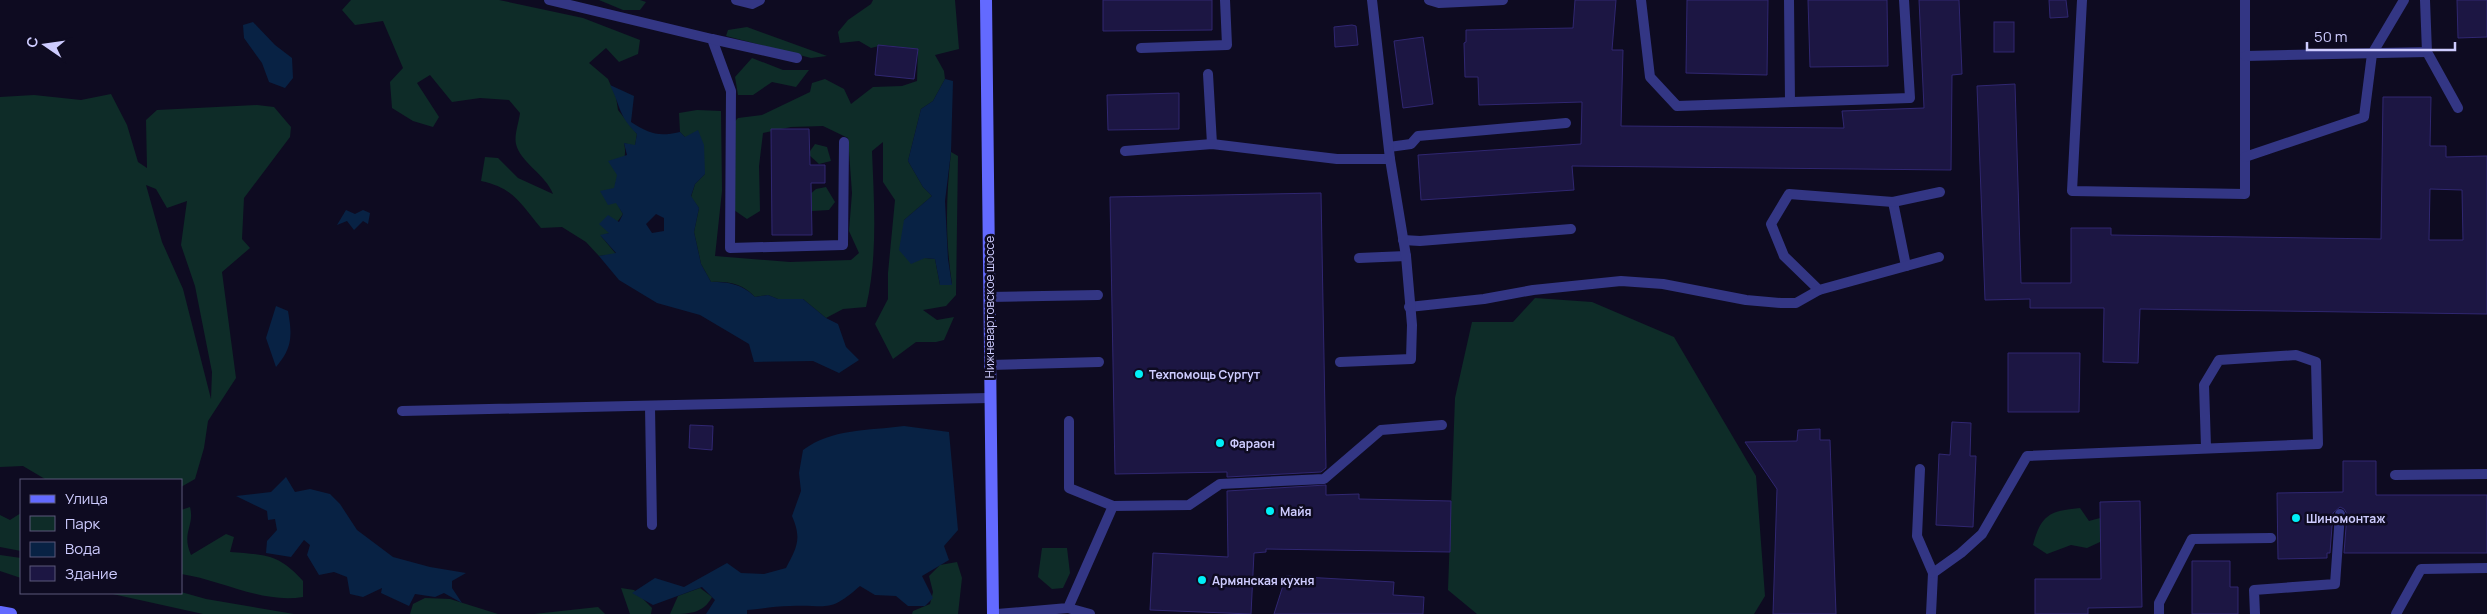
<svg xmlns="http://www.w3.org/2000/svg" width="2487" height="614" font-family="Manrope,sans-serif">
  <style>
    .green { fill: #0e2c28; fill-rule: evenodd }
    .water { fill: #082244; fill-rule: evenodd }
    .building { fill: #1c1643; stroke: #302771; fill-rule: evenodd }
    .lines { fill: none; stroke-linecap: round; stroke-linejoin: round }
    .lane { stroke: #333684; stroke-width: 10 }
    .secondary { stroke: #636aff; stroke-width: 12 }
    .poi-dot { fill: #00f0f7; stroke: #0e0b21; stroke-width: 2 }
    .labels { text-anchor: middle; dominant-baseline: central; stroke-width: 5; stroke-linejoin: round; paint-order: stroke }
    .street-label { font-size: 12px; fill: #ceccff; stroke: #0e0b21 }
    .poi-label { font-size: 12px; font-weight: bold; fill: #ceccff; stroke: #0e0b21; text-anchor: start }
  </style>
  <rect width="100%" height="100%" fill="#0e0b21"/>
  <g class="green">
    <path d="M351,0H499L583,18L640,40L638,54L619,62L606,48L589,63L608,79L616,97L618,110L637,134L635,146L624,143C631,171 601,180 623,214L609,233L601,236L616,254L599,256L586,242L562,227L541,228C520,203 514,188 481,181L485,157L498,158L518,178L553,194C546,175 520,162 516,144C514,135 519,122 520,113L509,100L480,98L452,102L430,75L417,83L439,117L433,127L413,121L392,108L390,82L403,68L383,21L355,25L342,10Z"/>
    <polygon points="599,0 640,0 646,2 640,10 623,10"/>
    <path d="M873,0H955L959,49L935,55L944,71L945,79L933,101L921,109L908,161L923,187L932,196L904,220L925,258L935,259L940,285L952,284C945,238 946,198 951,152L958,156L956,295L946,306L923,310L937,320L954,317L944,340L936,342H916L893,359L875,324L888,299V273L895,200L883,182V142L872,151C874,202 878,256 866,307L843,309L826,318L803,299H778L768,295L755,297C743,284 729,281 711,282L701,264L694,232L699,208L691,197L695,184L705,174L685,137L680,132L679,113L697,110L721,111L722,191L715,256L790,262L851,260L859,253L849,231L852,193L848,138L823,126L791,127L763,133L759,166L760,211L747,219L731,208L727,130L738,118L762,115L810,92L812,83L825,79L844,89L851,104L873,87L902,86L917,81L918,49L883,45L871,48L859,41L840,43L838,32L848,20L871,4Z"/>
    <polygon points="747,27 827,56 811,58 726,36 728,30"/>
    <polygon points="752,58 783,70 809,70 796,87 772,82 753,95 738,95 735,77"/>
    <path d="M111,94L127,125L138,162L147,168L146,120L157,110L257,105L274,107L291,127L290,137L244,198L242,239L250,248L222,272L236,378L208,421L204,448L195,479L181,487V480L45,479L23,466L0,467V97L34,95L81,100ZM146,185L156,189L167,208L187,201L181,245L195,286L212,372L211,399L183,289L162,242Z"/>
    <polygon points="815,144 827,147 831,161 819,164 808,154"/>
    <polygon points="826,187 835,202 829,210 812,211 807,197 816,189"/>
    <polygon points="1535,298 1592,302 1674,337 1756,476 1765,596 1754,614 1477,614 1448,590 1455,398 1472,322 1513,322"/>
    <path d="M190,507C195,526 181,532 191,555L226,534L234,537L230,552C265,555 278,553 303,581V597C262,604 222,580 181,574V510Z"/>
    <path d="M2080,508L2089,521L2100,518V542L2087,548L2071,545L2047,554L2033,545C2041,515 2049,511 2080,508Z"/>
    <polygon points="21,513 21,551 0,547 0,515 10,520"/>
    <polygon points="1042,548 1067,548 1070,573 1063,588 1052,589 1038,577"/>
    <polygon points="0,555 21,558 21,578 0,571"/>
    <polygon points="957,562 962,578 958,614 912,614 913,611 930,604 933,592 929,576 940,565"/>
    <polygon points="621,588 634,590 652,608 651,614 630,614"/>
    <path d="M700,588L712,597C703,614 688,614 670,614L678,596Z"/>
    <polygon points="181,592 206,599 294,614 203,614 108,593"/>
    <polygon points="425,598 450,599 498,614 410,614 413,604"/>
    <polygon points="598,607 605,614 534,614"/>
  </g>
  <g class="water">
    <polygon points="253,22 275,45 292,58 293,78 285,88 269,82 262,63 244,38 243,25"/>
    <polygon points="945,79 953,81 951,152 945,201 948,259 952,285 940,285 935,259 925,258 911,264 899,250 904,220 932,196 923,187 908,161 921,109 933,101"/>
    <path d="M610,85L634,96L631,122C650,134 658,137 680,132L685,137L698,130L704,145L705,174L695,184L691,196L699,208L694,232L701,264L711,282C729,282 742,284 755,297L768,295L778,299H803L826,318L838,324L846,347L859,360L839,373L813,361L754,362L749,344L700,315L657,303L619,280L599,256L616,253L600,235L609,233L599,224L608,215L619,222L623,214L616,203L608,205L600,191L614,188L617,175L608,161L627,155L624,143L635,145L637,134C618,115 621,107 610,85ZM656,214L664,218V231L652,233L646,224Z"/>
    <polygon points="346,210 355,214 363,210 370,213 368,224 363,221 354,230 347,221 337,225"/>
    <path d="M276,306L288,311C292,335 293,347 276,367L266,338Z"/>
    <path d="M904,426L949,432L958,530L944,546L949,560L922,576L933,598L925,606H908L896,596L875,595L860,586C828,614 829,604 790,606C775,606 761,609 747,610V614H706L715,600L702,587L653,605L632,593L655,578L684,587L727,563L741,573L764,574L786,568C797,547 802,539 792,516L801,491L799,473L803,450C833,428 868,431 904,426Z"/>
    <polygon points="286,477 295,492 310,489 330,494 340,504 357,530 393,557 430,567 466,573 452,581 452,588 462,603 444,593 435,597 415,594 409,606 381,593 382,588 363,597 350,594 347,577 334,572 319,575 307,555 310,545 304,540 291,557 266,553 267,541 277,530 275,519 268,520 267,511 236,496 271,492"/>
  </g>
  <g class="building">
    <polygon points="1103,0 1212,0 1212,30 1103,31"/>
    <polygon points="1575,0 1616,0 1612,50 1623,50 1621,126 1844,128 1842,111 1924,108 1919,0 1959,0 1962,74 1952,75 1951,170 1572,166 1574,190 1421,200 1418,155 1581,144 1582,102 1479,105 1478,77 1465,77 1464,43 1466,42 1466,30 1573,28"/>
    <polygon points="1687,0 1768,0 1767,75 1686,73"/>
    <polygon points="1808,0 1887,0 1888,66 1810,67"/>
    <polygon points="2049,0 2066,0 2068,17 2050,18"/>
    <polygon points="2457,0 2487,0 2487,37 2458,38"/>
    <rect x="1994" y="22" width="20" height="30"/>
    <polygon points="1352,25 1356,26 1358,45 1335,47 1334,27"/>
    <polygon points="1423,37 1433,104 1403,108 1394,41"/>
    <polygon points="878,45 918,49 914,79 875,75"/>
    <path d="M2015,84L2021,283H2071V228H2111V235L2381,239L2383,97H2431L2430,146H2446V157L2487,156V314L2140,309L2138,363L2103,362L2104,308H2030V299L1985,300L1977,86ZM2430,189L2462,190L2463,240H2429Z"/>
    <polygon points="1179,93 1179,129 1108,130 1107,95"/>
    <polygon points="771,129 809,129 810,165 825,165 825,183 811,183 812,235 772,235"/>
    <polygon points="1321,193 1326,468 1321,472 1227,477 1227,472 1115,474 1110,197"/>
    <polygon points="2008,353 2080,353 2079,412 2008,412"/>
    <polygon points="1952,422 1971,423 1970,456 1976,456 1973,527 1936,525 1939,454 1950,455"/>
    <polygon points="690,425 713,426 712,450 689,448"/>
    <polygon points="1820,429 1820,440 1830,440 1836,614 1773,614 1777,489 1745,442 1797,441 1798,430"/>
    <polygon points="2343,461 2376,461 2376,495 2487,495 2487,553 2344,553 2347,514 2344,509 2340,507 2333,513 2330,553 2327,553 2327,558 2278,559 2277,493 2343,492"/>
    <polygon points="1326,485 1326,495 1359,494 1359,499 1451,501 1450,552 1266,549 1266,552 1254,553 1251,614 1150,610 1153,553 1228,557 1227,491"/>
    <polygon points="2140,501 2142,607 2088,608 2088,614 2035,614 2035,579 2101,579 2100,502"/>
    <polygon points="2192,561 2230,561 2230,587 2238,587 2238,614 2192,614"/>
    <polygon points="1286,576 1394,582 1393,595 1424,597 1423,614 1274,614"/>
  </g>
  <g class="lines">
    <g class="lane">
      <polyline points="549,0 712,39 731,91 730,248 843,245 844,142"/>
      <polyline points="736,0 752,4 760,0"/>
      <polyline points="1429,0 1439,3 1503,0"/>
      <polyline points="1641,0 1650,77 1677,106 1910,98 1904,0"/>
      <polyline points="1789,0 1790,102"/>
      <polyline points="2082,0 2072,191 2245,194 2245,0"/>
      <polyline points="2425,0 2427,52 2458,108"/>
      <polyline points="712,39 797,58"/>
      <polyline points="1141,48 1227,45 1225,0"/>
      <polyline points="2245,56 2427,52"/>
      <polyline points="1208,74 1212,144"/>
      <polyline points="1389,147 1411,144 1418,136 1566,123"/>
      <polyline points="1125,151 1212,144 1337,159 1390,159"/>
      <polyline points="2245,157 2364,117 2372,54 2404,0"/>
      <polyline points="1893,202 1906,266"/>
      <polyline points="1403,240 1420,241 1571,229"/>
      <polyline points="1939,257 1819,290 1784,256 1771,224 1789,194 1893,202 1940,192"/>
      <polyline points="1359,258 1406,256"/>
      <polyline points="989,297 1098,295"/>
      <polyline points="1409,307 1484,299 1533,290 1621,281 1663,284 1746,300 1781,303 1796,303 1819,290"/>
      <polyline points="1340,362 1411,359 1412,325 1406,256 1390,159 1372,0"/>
      <polyline points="990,365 1099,362"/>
      <polyline points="650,407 652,525"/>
      <polyline points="402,411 989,398"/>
      <polyline points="1069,421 1069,488 1113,506"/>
      <polyline points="1920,469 1917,536 1933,573 1931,614"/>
      <polyline points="2395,475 2487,474"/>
      <polyline points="1933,573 1961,553 1982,534 2027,456 2318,444 2316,362 2296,355 2219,360 2204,385 2206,447"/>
      <polyline points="1068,608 1090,614"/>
      <polyline points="997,614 1068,608 1113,506 1189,505 1220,484 1324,479 1381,430 1442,425"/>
      <polyline points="2159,614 2159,603 2192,539 2271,538"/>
      <polyline points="2255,614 2254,590 2335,584 2340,514"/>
      <polyline points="2396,614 2421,569 2487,568"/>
    </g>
    <g class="secondary">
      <polyline points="986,0 993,614"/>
      <polyline points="0,612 11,614"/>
    </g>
  </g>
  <g class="poi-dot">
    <circle cx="1139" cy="374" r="5"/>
    <circle cx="1220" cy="443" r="5"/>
    <circle cx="1270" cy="511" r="5"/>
    <circle cx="2296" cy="518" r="5"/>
    <circle cx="1202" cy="580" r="5"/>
  </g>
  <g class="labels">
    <g class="street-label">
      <text transform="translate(989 307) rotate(-90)">Нижневартовское шоссе</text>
    </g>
    <g class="poi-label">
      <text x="1149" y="374">Техпомощь Сургут</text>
      <text x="1230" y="443">Фараон</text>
      <text x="1280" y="511">Майя</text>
      <text x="2306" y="518">Шиномонтаж</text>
      <text x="1212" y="580">Армянская кухня</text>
    </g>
  </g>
  <rect x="20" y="479" width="162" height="115" fill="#0e0b21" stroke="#5b587a"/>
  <rect x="30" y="495" width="25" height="8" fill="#636aff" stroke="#5b587a"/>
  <text x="65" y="504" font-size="15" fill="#ceccff">Улица</text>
  <rect x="30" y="516" width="25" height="15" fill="#0e2c28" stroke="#5b587a"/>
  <text x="65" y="529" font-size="15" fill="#ceccff">Парк</text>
  <rect x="30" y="542" width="25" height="15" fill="#082244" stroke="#5b587a"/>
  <text x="65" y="554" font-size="15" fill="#ceccff">Вода</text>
  <rect x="30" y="566" width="25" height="15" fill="#1c1643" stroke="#5b587a"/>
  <text x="65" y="579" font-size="15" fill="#ceccff">Здание</text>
  <g transform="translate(45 45) rotate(283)" stroke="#0e0b21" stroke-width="4" paint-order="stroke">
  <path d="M0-4L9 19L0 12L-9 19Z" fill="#ceccff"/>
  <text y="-8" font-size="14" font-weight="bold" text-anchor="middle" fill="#ceccff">С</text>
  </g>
  <path d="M2307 42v8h148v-8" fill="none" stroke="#ceccff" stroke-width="2.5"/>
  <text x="2314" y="42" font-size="15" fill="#ceccff" stroke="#0e0b21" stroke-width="4" paint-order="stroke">50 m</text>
</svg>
